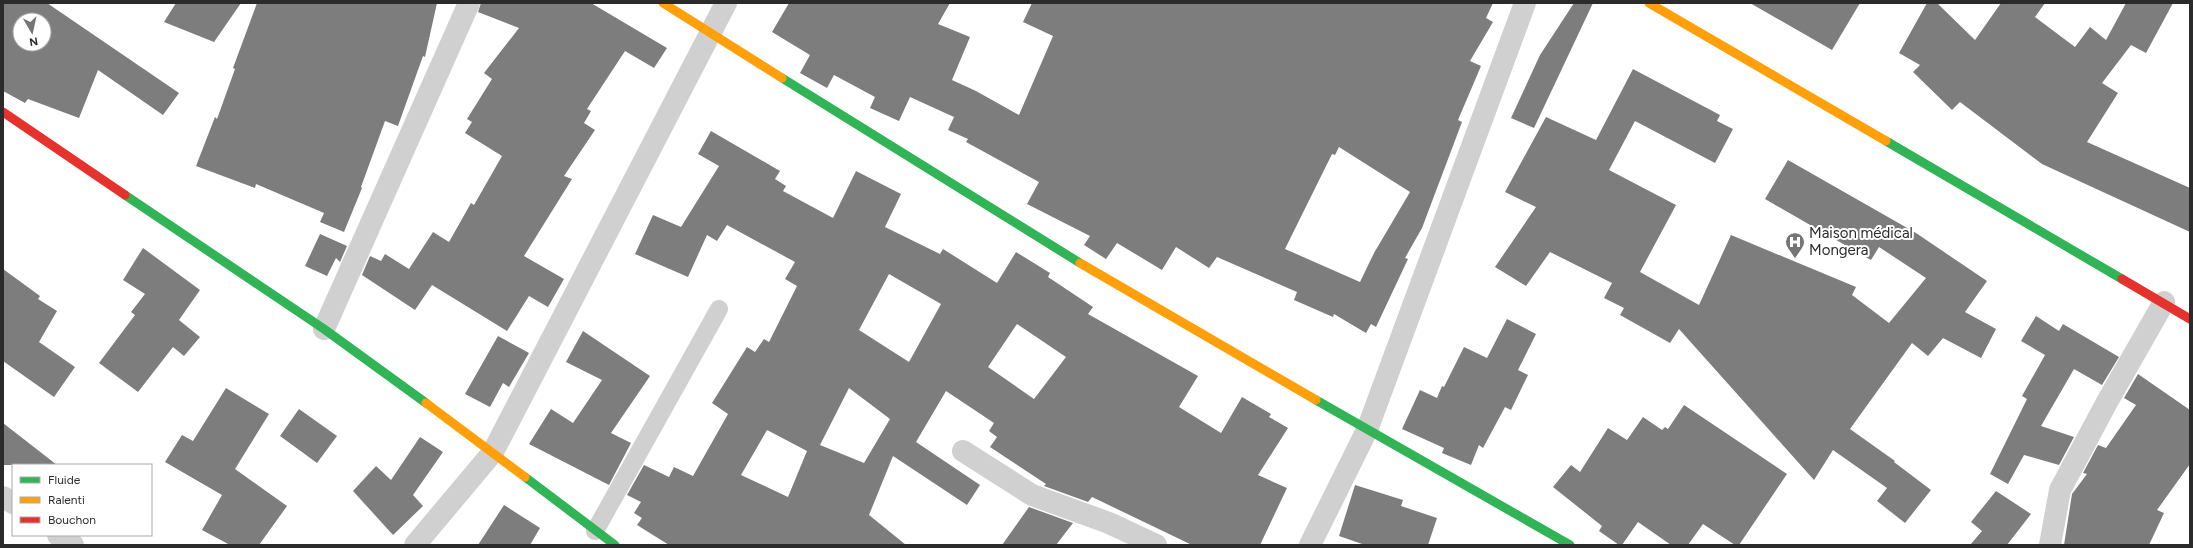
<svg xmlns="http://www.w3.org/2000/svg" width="2193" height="548" font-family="Figtree,sans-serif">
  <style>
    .building { fill: #7d7d7d; fill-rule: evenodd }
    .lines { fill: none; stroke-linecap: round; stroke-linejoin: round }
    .lane { stroke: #d0d0d0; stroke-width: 18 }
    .street { stroke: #d0d0d0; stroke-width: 22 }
    .fast { stroke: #30b455; stroke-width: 9 }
    .slow { stroke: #ff9f0a; stroke-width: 9 }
    .jam { stroke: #e5322d; stroke-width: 9 }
    .labels { text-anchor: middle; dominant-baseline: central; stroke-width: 4; stroke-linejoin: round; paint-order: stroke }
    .poi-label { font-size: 15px; fill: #2b2b2b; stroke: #fff; text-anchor: start }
  </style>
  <rect width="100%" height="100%" fill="#fff"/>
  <g class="building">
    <path d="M3,3H47L179,93L163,115L98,70L79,118L28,99L25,103L3,91ZM20,20H44V44H20Z"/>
    <polygon points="176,3 241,3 214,42 164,22"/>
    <polygon points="257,3 437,3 425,57 423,56 398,126 385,121 361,187 362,188 344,232 320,222 324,213 256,184 255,188 196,166 215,117 217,119 235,69 233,68"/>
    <polygon points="481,3 591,3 667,48 654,68 625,51 587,109 591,111 584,123 595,130 564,176 572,179 524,256 564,279 548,307 529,296 507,331 432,285 415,310 362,275 370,256 381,261 385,254 409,269 433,232 449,242 471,203 474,205 502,156 465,133 472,122 467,119 492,79 484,73 519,28 478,12"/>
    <path d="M789,3H950L938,24L970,37L952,80L976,91L1019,115L1053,36L1023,22L1032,3H1493L1486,18L1493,22L1470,61L1481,66L1458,120L1462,122L1422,228L1405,258L1408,259L1376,327L1371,324L1366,333L1334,314L1333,317L1294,300L1297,292L1217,257L1209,268L1176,247L1162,270L1117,243L1106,259L1084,245L1090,236L1027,204L1039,182L966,142L968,139L948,130L954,117L910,97L899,121L870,108L875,97L834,75L827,88L800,73L810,55L772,32ZM1339,147L1410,192L1374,253L1360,282L1285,249L1332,154L1335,155Z"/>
    <polygon points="1574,3 1593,3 1534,128 1511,118 1540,55"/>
    <polygon points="1750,3 1860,3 1832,50"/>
    <polygon points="1927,3 1937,3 1975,40 2001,3 2045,3 2035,17 2075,47 2090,27 2106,40 2126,3 2173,3 2146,53 2131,45 2102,83 2118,93 2087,142 2190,188 2190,232 2042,164 1960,102 1952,110 1913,72 1920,65 1899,53"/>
    <polygon points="1633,69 1720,115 1717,121 1733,129 1715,163 1635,121 1609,170 1676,205 1640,272 1699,305 1731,235 1856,287 1852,295 1889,323 1926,278 1879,247 1871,260 1765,199 1788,160 1916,233 1987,281 1965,312 1996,329 1981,358 1943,338 1928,356 1912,343 1850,429 1895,461 1894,462 1931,490 1905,523 1877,501 1887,488 1833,450 1814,480 1679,329 1670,343 1620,315 1624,308 1604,298 1612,283 1550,252 1526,286 1495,267 1536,207 1505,192 1546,117 1596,140"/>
    <path d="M711,131L780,171L775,179L786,186L783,191L833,218L856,171L901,194L885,227L940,254L943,249L997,283L1016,252L1050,273L1048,277L1093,307L1088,314L1198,376L1179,407L1221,433L1242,397L1271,414L1269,417L1288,428L1258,475L1287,488L1260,545H1192L1092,497L1088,502L1044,486L1046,484L990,447L997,437L989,431L994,423L946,391L916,442L980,485L967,505L893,456L869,515L906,545H669L637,525L642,518L634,513L641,502L627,495L644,465L669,477L674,467L693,476L728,414L712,403L747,347L755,352L764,339L769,342L797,286L785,279L795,262L727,225L717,241L707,235L688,277L635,254L653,215L681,227L719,166L698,154ZM889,274L941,304L909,362L859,330ZM1017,324L1066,357L1034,399L988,367ZM849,388L890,419L864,463L820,445ZM767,430L807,451L788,497L741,475Z"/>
    <polygon points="320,234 347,246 340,262 336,258 327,276 305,266"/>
    <polygon points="143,248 200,290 179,320 200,337 184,356 173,347 138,392 99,363 135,315 131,312 145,294 123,280"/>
    <polygon points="3,269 40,296 38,299 57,311 39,342 75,367 54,397 3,361"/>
    <polygon points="2036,316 2059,331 2063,324 2119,357 2102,385 2074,369 2041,426 2074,437 2059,465 2024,455 2008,484 1990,474 2027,399 2022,396 2045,355 2021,341"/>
    <polygon points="1507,319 1536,334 1518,370 1528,375 1511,410 1505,407 1483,448 1479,445 1471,465 1442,453 1444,448 1402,429 1420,390 1437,398 1442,386 1444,387 1464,347 1487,358"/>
    <polygon points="583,331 650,376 611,433 631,443 609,485 529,444 551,409 573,423 602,380 566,362"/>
    <polygon points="498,336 529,353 509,387 503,383 490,407 465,394"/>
    <polygon points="2138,374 2190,410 2190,464 2157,510 2164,513 2149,545 2064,545 2072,494 2087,474 2083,473 2098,445 2106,448 2136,405 2124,398"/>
    <polygon points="226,388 269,414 235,469 287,506 259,545 230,545 202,530 222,495 165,462 182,435 193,441"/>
    <polygon points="1684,405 1787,474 1739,545 1735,545 1703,524 1688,545 1671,545 1638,522 1622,545 1619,545 1599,531 1602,526 1553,487 1571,465 1580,472 1608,428 1627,440 1643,417 1662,430 1665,427 1668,429"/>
    <polygon points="299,409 337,436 317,463 280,436"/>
    <polygon points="3,423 57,465 3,465"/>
    <polygon points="420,437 443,452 413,495 423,506 393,535 353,491 376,466 391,480"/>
    <polygon points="1355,485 1403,500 1401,506 1437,518 1428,545 1365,545 1339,536"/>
    <polygon points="1996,491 2031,514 2007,545 1970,545 1982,531 1971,522"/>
    <polygon points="504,505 540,528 530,545 478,545"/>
    <polygon points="1029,507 1073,523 1056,545 1002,545"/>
  </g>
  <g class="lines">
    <polyline class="lane" points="595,531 719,309"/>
    <g class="street">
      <polyline points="324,329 469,3"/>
      <polyline points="963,451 1032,495 1109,523 1156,545"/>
      <polyline points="3,497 13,503"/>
      <polyline points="58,535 73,545"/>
      <polyline points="415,545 493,452 726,3"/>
      <polyline points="1310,545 1367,430 1525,3"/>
      <polyline points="2050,545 2060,490 2107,402 2164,302"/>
    </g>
    <g class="fast">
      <polyline points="782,78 1080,263"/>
      <polyline points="1886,141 2122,279"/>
      <polyline points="125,195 324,329 426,403"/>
      <polyline points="1316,400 1570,545"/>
      <polyline points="525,477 615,545"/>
    </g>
    <g class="slow">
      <polyline points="663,3 782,78"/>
      <polyline points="1649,3 1886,141"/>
      <polyline points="1080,263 1316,400"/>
      <polyline points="426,403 525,477"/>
    </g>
    <g class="jam">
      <polyline points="3,112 125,195"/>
      <polyline points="2122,279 2190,319"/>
    </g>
  </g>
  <defs>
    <g id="hospital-pin" transform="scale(1)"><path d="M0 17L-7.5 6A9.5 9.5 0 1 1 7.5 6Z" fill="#757575" stroke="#fff"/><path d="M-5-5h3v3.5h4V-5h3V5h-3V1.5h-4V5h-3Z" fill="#fff"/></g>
  </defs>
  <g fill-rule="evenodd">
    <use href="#hospital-pin" x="1795" y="242"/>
  </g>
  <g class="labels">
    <g class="poi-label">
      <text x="1809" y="233">Maison médical<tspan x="1809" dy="17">Mongera</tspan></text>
    </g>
  </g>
  <rect width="2193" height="548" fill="none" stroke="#2b2b2b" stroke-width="8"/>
  <rect x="12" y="464" width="140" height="72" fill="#ffffff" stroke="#aaaaaa"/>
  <rect x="20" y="477" width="20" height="6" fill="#30b455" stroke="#aaaaaa"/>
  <text x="48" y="484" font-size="12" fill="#2b2b2b">Fluide</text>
  <rect x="20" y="497" width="20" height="6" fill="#ff9f0a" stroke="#aaaaaa"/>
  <text x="48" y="504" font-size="12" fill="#2b2b2b">Ralenti</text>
  <rect x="20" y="517" width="20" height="6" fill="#e5322d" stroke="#aaaaaa"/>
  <text x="48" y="524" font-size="12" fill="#2b2b2b">Bouchon</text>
  <g transform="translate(32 32) rotate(171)"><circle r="19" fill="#ffffff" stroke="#aaaaaa"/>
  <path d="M0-3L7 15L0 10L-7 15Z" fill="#757575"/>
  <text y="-6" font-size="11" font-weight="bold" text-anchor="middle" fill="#2b2b2b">N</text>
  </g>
</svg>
